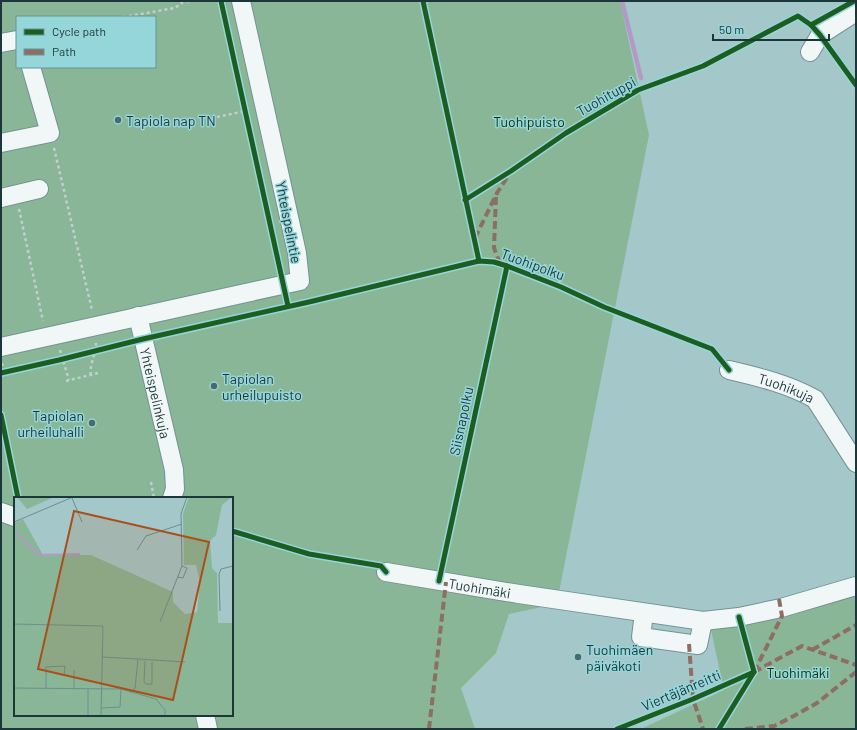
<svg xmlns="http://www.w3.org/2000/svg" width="857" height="730" font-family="Barlow,sans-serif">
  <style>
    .green { fill: #89b696; fill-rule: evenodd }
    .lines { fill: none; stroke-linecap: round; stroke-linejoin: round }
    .stream { stroke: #b39ac5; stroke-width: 4.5 }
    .minor-casing { stroke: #759294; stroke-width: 20 }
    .path { stroke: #c3cfcf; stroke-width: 2.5; stroke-dasharray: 3 3; stroke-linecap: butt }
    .minor { stroke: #f1f7f7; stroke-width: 18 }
    .quiet { stroke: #8d6e63; stroke-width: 4; stroke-dasharray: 8 4; stroke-linecap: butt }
    .cycleway-casing { stroke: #94d6da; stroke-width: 8 }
    .cycleway { stroke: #1b5e20; stroke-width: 5 }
    .poi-dot { fill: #4c6a6c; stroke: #94d6da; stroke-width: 1.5 }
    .labels { text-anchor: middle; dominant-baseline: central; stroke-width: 3; stroke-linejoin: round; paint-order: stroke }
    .street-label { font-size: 14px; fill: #1c3739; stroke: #94d6da }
    .poi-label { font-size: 14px; fill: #1c3739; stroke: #94d6da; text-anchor: start }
    .park-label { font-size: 14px; fill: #0e3308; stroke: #94d6da }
    .inset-river { fill: none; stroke: #b39ac5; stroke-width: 2 }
    .inset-road { fill: none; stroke: #6e8e90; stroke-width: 1 }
    .view { fill: #ab4f1a; fill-opacity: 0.15; stroke: #ab4f1a; stroke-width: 2 }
    .inset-edge { fill: none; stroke: #1c3739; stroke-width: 2 }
  </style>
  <rect width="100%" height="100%" fill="#a4c8ca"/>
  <g class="green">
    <path d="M1,1H620L649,135L560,587L556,604L509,614L496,653L461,688L475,729H1ZM17,17H155V67H17ZM15,498H232V715H15Z"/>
    <polygon points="856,595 856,729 635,729 643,728 724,690 711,630 748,624 796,614"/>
  </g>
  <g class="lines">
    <polyline class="stream" points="622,1 641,78"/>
    <g class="minor-casing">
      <g id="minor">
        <polyline points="1,43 17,40"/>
        <polyline points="810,52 820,35 856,12"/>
        <polyline points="1,143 50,133 31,67"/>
        <polyline points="1,198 39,189"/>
        <path id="s1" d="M138,316L174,470L175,489L172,498"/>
        <polyline points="1,347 300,281 297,253 241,1"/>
        <path id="s2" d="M729,370C759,377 788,384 815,399L856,463"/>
        <polyline points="1,512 15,517"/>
        <path id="s3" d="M386,572L519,594L703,621L739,617L781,608L856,586"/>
        <polyline points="644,613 641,637 698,645 703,621"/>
        <polyline points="205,715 208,729"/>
      </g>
    </g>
    <g class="path">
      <polyline points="123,17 175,8 183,2 190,1"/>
      <polyline points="217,117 245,111"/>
      <polyline points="54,148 92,310"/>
      <polyline points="19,209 43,321"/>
      <polyline points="529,275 542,265 549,266 558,272 561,287"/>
      <polyline points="60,350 69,380"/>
      <polyline points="2,363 4,372"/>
      <path d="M91,375C89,364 96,355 96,343"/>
      <polyline points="66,381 98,373"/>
      <polyline points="151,482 154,498"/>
    </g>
    <use href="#minor" class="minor"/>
    <g class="quiet">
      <polyline points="496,197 494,248 500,264"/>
      <polyline points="475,238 497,193 508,176"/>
      <polyline points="689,644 693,699 703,729"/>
      <polyline points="812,650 856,625"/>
      <polyline points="754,672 802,646 856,665"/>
      <polyline points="754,672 782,616 779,599"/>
      <polyline points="429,729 446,582"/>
      <polyline points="745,729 774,726 790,718 817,703 856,672"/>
    </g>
    <g class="cycleway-casing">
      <g id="cycleway">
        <polyline points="221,1 288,306"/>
        <polyline points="423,1 479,261"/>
        <polyline points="854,1 811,25 820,35 856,85"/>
        <polyline points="465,200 511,171 566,133 638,90 703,66 798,16 811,25"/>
        <polyline points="1,373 59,360 143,339 309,302 479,261 494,262 507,266 561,287 604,307 712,349 729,370"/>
        <polyline points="1,415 18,498"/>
        <polyline points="232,531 309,554 381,566 386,572"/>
        <polyline points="439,581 507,266"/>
        <polyline points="617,729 693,699 754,672"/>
        <polyline points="719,729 754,672 739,617"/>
      </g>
    </g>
    <use href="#cycleway" class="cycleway"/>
  </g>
  <g class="poi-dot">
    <circle cx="118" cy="120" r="4"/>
    <circle cx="214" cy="386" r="4"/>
    <circle cx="92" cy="423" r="4"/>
    <circle cx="578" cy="657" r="4"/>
  </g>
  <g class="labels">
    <g class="street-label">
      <text transform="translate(606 96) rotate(-29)">Tuohituppi</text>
      <text transform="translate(289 222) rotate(79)">Yhteispelintie</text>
      <text transform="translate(533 264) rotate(20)">Tuohipolku</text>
      <text stroke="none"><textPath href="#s2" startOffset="60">Tuohikuja</textPath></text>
      <text stroke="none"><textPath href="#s1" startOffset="79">Yhteispelinkuja</textPath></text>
      <text transform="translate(461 421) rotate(-78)">Siisnapolku</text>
      <text stroke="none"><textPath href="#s3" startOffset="95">Tuohimäki</textPath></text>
      <text transform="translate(681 690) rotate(-23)">Viertäjänreitti</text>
    </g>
    <g class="poi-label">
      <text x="126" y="120">Tapiola nap TN</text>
      <text x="222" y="378">Tapiolan<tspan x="222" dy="16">urheilupuisto</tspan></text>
      <text x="84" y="415" text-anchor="end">Tapiolan<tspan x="84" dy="16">urheiluhalli</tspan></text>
      <text x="586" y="649">Tuohimäen<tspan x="586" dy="16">päiväkoti</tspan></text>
    </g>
    <g class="park-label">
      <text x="529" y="121">Tuohipuisto</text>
      <text x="798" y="672">Tuohimäki</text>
    </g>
  </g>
  <g transform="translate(14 497)">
    <rect width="219" height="219" fill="#a4c8ca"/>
    <path d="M3,0H40L13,12ZM175,0H218L208,8L202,38L196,44L198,71L203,76L204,126H219V219H0V26L9,22L29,58H77L159,95V105L171,117L183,115L186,85L182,68H170L169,17Z" fill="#89b696"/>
    <path class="inset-river" d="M0,34L25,58L66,57"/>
    <path class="inset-road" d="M58,1L68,25M0,25L59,0M123,53L132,39L168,27M164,80L169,81L173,71L168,69M206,114L205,77L207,72L219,69M146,125L168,69L167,17L173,0M0,127L89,129L87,219M88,160L124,162L121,191L117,196M124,162L171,165M131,164L130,185L132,187H138V165M0,191L107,192L142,202L151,213V219M32,192V170L51,169L50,179M60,192V173M87,211L106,210L107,192M74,219V192"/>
    <path class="view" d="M60,14L195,45L159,203L24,172Z"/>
    <rect width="219" height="219" class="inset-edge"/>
  </g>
  <rect width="857" height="730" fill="none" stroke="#1c3739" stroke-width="4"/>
  <rect x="16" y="16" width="140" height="52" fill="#94d6da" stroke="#64969a"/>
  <rect x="24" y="29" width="20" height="6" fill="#1b5e20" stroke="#64969a"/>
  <text x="52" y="36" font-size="12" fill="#1c3739">Cycle path</text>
  <rect x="24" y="49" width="20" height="6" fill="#8d6e63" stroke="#64969a"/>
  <text x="52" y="56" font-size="12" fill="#1c3739">Path</text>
  <path d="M713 34v6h116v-6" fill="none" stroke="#1c3739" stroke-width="2"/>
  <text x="719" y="34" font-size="12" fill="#1c3739" stroke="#94d6da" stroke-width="3" paint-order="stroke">50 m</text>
</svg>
